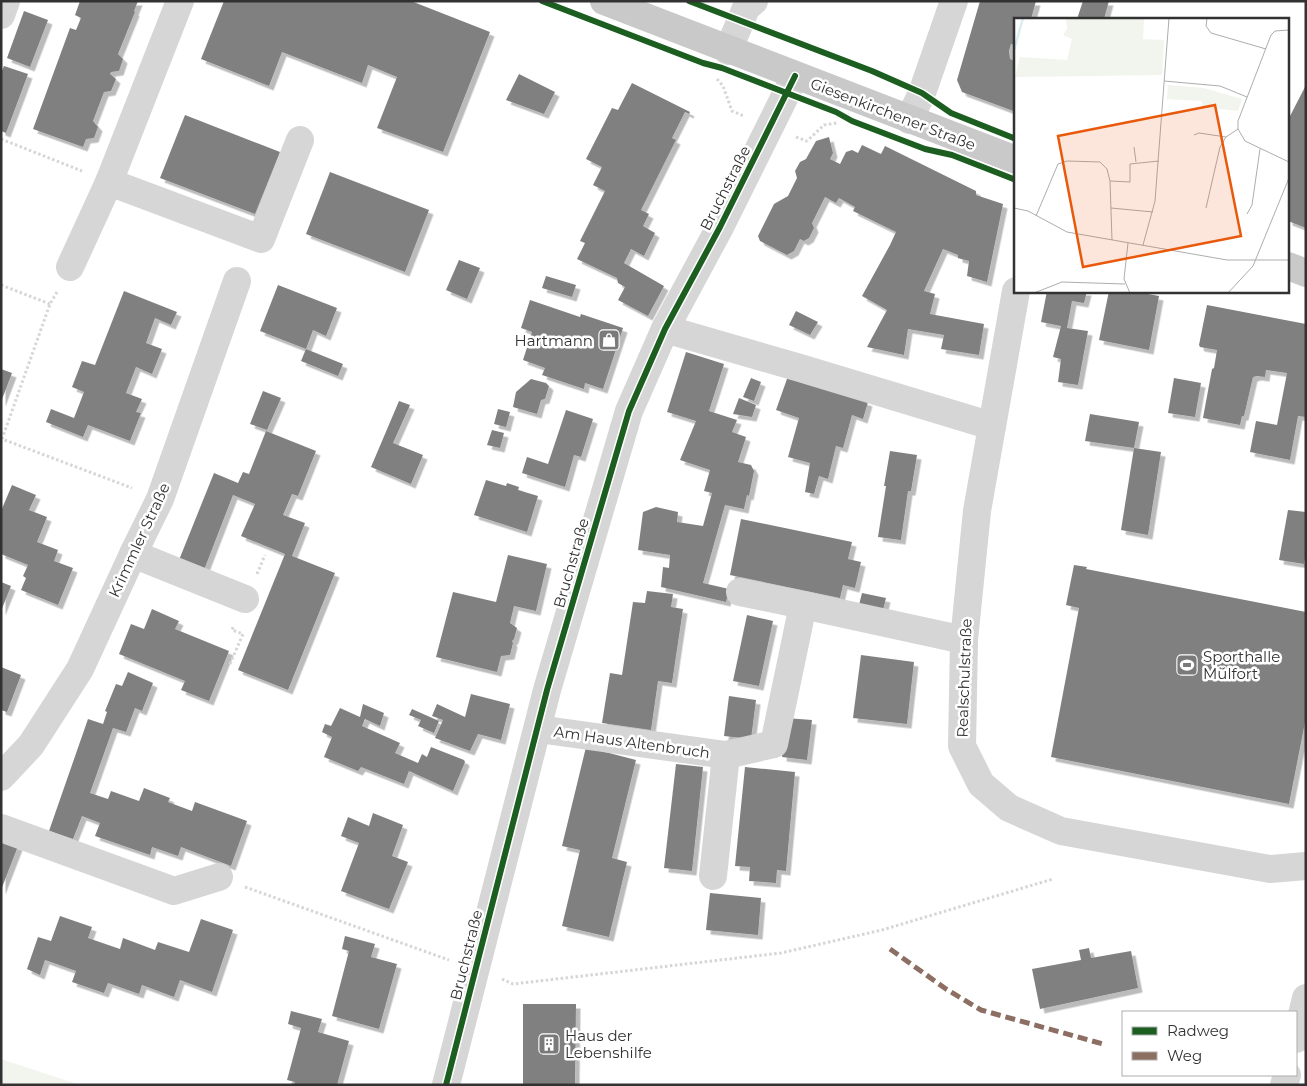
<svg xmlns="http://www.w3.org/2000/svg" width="1307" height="1086" font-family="Montserrat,sans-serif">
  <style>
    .green { fill: #f2f5ed }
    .building { fill: #808080; filter: url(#shadow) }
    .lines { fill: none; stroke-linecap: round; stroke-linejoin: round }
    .path { stroke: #d6d6d6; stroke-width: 3; stroke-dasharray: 2.5 2.5; stroke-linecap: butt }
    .minor { stroke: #d6d6d6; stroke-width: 28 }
    .major { stroke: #c9c9c9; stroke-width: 28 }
    .quiet { stroke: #8d6e63; stroke-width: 5; stroke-dasharray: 10 5; stroke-linecap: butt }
    .cycleway-casing { stroke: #fff; stroke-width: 9 }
    .cycleway { stroke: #1b5e20; stroke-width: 6 }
    .labels { text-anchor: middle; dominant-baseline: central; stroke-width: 5; stroke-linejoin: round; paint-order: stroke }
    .street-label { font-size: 15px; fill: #323232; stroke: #fff }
    .poi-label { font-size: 15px; fill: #323232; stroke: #fff; text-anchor: start }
    .inset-river { fill: none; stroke: #daeef2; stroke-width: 2.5 }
    .inset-road { fill: none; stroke: #adadad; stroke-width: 1 }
    .view { fill: #e8590c; fill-opacity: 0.15; stroke: #e8590c; stroke-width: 2.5 }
    .inset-edge { fill: none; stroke: #323232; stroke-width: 2.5 }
  </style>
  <defs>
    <filter id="shadow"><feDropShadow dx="4.5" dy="4.5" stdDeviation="0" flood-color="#0004"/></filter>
  </defs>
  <rect width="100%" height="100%" fill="#fff"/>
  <polygon class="green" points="1,1059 80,1085 1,1085"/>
  <g class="building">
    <polygon points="80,1 138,1 134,11 135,12 118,54 123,59 119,71 111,72 110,74 116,79 111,91 104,92 93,121 98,127 94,138 86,139 83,147 33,129 70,28 76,30 81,18 75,15"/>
    <polygon points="224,1 411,1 490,32 443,152 377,128 397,77 368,65 362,83 282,52 269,86 201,59"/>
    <polygon points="980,1 1036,1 1031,19 1016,19 1016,46 1011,44 1009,51 1010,59 1016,61 1016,112 962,92 957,80"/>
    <polygon points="1083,1 1109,1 1104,19 1077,19"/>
    <polygon points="24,11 48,20 30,67 7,58"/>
    <polygon points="4,66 28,74 6,133 1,131 1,73"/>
    <polygon points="519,74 555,92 544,114 506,100"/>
    <polygon points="632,83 690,112 689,114 685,112 672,138 676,140 641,210 649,214 643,226 655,233 644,256 631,249 624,263 664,286 648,316 618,300 625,287 618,283 617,278 577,259 585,243 580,241 605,191 593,185 602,167 586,159 612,108 618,110"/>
    <polygon points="1306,85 1306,228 1288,221 1288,120"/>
    <polygon points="185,115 280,152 255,214 160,178"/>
    <polygon points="829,137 833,153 830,159 840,164 846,152 852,150 858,153 862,145 881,154 885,146 976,191 976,195 1003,204 987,282 967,276 969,261 958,258 958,255 943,249 924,291 935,294 930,314 984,324 979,355 941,349 944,335 908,329 904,355 867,347 887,310 862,296 890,245 896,232 853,211 855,207 839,198 836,203 825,197 812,223 814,228 809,238 804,241 800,239 794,251 787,255 760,241 758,236 774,204 788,196 797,178 795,171 800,162 806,159 816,141"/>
    <polygon points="330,172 429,210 405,272 306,234"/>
    <polygon points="459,260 480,268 467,299 446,290"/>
    <polygon points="546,276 576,285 572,297 542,288"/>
    <polygon points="278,285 337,308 326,336 313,330 306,349 260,331"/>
    <polygon points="124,291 177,312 171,325 155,318 146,343 162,349 152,374 136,367 126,393 142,399 136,412 141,413 130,441 88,425 83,437 46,422 51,409 74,418 84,392 72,387 82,361 95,365"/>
    <polygon points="1047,291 1087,291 1084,303 1072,301 1067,328 1088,331 1078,385 1058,382 1061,359 1053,357 1061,326 1041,322"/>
    <polygon points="1109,291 1132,291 1159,296 1149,350 1099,340"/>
    <polygon points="530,300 580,317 581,314 623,328 603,389 585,383 584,389 542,375 545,368 523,360 532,332 521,328"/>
    <polygon points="1207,305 1306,324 1306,417 1298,416 1290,460 1250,452 1256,421 1277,425 1287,373 1266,370 1265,377 1257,376 1253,377 1244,416 1242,416 1240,425 1203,418 1212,369 1214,368 1217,350 1200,347 1199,345"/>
    <polygon points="796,311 818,322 810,335 789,325"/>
    <polygon points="306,349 343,364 338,376 301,361"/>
    <polygon points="686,352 724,364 709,411 737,420 732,432 746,437 738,462 751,465 754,471 749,496 747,495 744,509 725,505 703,583 729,589 726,602 661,587 663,567 669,568 670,555 638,550 643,512 656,507 678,512 677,522 703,526 712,493 704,491 710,470 680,460 696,421 667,412"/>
    <polygon points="1,369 12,373 1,402"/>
    <polygon points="788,376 868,402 863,419 852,415 843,448 836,446 828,479 819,476 814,494 805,492 810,463 788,457 799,418 776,410"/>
    <polygon points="751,378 761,382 754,401 743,397"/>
    <polygon points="1174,378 1201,383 1195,417 1168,413"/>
    <polygon points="531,379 546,383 549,386 545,399 541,400 537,414 513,407 516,392"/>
    <polygon points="263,391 281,398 267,430 250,424"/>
    <polygon points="739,398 756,405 752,417 733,414"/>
    <polygon points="399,401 410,405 393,443 423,455 411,484 371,467"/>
    <polygon points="498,409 510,412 506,427 494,424"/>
    <polygon points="566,410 593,419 581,457 574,455 565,487 522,473 527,457 548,464"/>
    <polygon points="1090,414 1139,422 1134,448 1085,441"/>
    <polygon points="492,430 504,433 500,448 487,445"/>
    <polygon points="266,431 316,451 298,496 292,494 283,515 305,523 292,556 335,573 288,690 238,670 285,554 241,536 255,504 233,495 204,570 179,560 214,473 238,483 243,472 249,474"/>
    <polygon points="1134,448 1161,452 1148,535 1121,530"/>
    <polygon points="890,451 917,455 911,491 908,491 901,540 878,537 886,486 884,486"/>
    <polygon points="486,480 506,486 507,483 519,487 518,490 538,496 527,532 474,515"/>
    <polygon points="12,485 36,495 29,510 47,517 37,542 58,550 54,561 73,568 58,605 21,590 26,578 23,576 28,565 1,554 1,511"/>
    <polygon points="1288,510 1306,512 1306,552 1304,564 1279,560"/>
    <polygon points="741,519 852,542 848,559 861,562 855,588 843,585 840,598 730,575"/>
    <polygon points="508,555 547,564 536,611 514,606 510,623 517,628 514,639 512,641 513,643 510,655 501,656 497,672 436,657 453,592 496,602"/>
    <polygon points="1074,565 1087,567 1086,569 1306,612 1306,717 1289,804 1051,757 1079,608 1066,605"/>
    <polygon points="1,582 11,586 1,611"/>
    <polygon points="647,591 673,594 671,607 683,609 672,683 658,681 651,730 602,723 610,673 622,675 633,602 645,603"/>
    <polygon points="862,593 886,598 882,614 858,609"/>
    <polygon points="152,609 179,621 175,629 229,651 209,701 181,690 185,681 119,654 131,624 144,629"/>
    <polygon points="747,615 773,621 759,686 733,681"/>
    <polygon points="861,655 914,662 907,724 853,718"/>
    <polygon points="1,667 21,675 7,712 1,710"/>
    <polygon points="128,672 153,683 142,711 135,708 126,732 113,728 90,793 108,799 111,791 139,801 144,788 170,798 168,802 192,811 195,802 247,821 231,866 181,847 178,856 152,847 150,855 95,836 100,823 82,816 73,839 49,831 88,719 103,724 107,712 105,711 116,684 122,686"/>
    <polygon points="471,694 510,704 501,740 478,734 470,751 435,738 443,720 432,716 437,704 465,717"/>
    <polygon points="729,696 756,700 751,739 724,736"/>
    <polygon points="363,704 384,713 380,726 365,719 362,726 400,743 395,753 418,763 422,754 427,757 431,747 464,760 465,762 453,791 409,771 404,784 361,767 358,771 324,757 332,737 322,732 325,724 331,726 340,708 360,717"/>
    <polygon points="412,709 439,721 434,733 418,726 421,720 409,715"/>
    <polygon points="786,718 812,720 807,760 782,757"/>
    <polygon points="586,747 636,760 612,858 627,862 609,937 562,926 580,850 562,846"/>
    <polygon points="676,764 703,767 692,871 664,868"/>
    <polygon points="745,767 795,772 786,871 777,870 776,883 749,881 750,867 735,866"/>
    <polygon points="373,813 403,825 392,856 408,862 389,909 341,891 359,843 341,836 348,817 369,826"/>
    <polygon points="1,840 18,846 1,890"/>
    <polygon points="710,893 761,898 758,935 706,930"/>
    <polygon points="60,916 92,927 88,938 120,949 123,938 155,950 158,942 189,952 201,919 233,930 212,992 180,980 174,997 142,985 139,994 108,983 104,993 72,982 76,971 45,960 40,975 27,969 38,937 51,941"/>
    <polygon points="345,936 375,944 371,957 397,964 379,1029 332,1016 349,951 342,949"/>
    <polygon points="1089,948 1091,958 1131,951 1138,988 1040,1009 1032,969 1081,960 1079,950"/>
    <polygon points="523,1004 576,1004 575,1085 523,1085"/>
    <polygon points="291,1011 322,1019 318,1032 349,1041 337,1085 294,1085 295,1082 287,1080 301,1028 288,1024"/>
  </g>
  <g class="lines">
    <g class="path">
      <polyline points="717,79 723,86 732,111 744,116"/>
      <polyline points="796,137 807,141 824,125 837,123"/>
      <polyline points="1,139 82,171"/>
      <polyline points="1,285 50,304"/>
      <polyline points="57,292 50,304 2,439 132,488"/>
      <polyline points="257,574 265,555"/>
      <polyline points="230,664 243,634 232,630 234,625"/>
      <polyline points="245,887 449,960"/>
      <polyline points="502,979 513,984 781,953 882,930 1053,879"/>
    </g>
    <g class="minor">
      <polyline points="1,15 6,1"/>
      <polyline points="728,51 746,8 754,1"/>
      <polyline points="909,120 922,93 954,1"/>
      <polyline points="109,182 261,239 300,140"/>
      <polyline points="70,267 109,182 180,1"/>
      <polyline points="1016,291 977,511 964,640 962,746 981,784 1009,808 1061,831 1270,869 1306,866"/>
      <polyline points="665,329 800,368 992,426"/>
      <polyline points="133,554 245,599"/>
      <polyline points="740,592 803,605"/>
      <polyline points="538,729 726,755 774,744 803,605 964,640"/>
      <polyline points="1,777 31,745 80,669 133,554 160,499 237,281"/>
      <polyline points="1,828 174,891 219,877"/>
      <polyline points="713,876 726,755"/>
      <polyline points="1296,1039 1306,998"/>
      <polyline points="446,1085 547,690 629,411 665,329 720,227 795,76"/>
      <polyline points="1284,1085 1287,1075"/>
    </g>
    <g class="major">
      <polyline points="604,1 1016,160"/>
      <polyline points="1288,266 1306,273"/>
    </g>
    <polyline class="quiet" points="890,949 946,989 981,1010 1103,1044"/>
    <g class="cycleway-casing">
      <g id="cycleway">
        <polyline points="542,1 703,63 722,68 836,112 852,121 925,149 952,155 1016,180"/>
        <polyline points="689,1 872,71 922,93 951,113 1016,139"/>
        <polyline points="446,1085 547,690 629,411 665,329 720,227 795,76"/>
      </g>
    </g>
    <use href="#cycleway" class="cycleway"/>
  </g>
  <defs>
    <g id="shop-square" transform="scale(1.125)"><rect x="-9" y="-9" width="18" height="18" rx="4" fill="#7a7a7a" stroke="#fff"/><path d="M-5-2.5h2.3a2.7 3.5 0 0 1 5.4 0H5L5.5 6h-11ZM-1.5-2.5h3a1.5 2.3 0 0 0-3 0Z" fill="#fff"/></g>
    <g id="stadium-square" transform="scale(1.125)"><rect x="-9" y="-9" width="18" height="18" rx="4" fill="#7a7a7a" stroke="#fff"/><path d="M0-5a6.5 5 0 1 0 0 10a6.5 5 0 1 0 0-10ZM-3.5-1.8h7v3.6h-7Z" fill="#fff"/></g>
    <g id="building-square" transform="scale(1.125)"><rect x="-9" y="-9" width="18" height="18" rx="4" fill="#7a7a7a" stroke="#fff"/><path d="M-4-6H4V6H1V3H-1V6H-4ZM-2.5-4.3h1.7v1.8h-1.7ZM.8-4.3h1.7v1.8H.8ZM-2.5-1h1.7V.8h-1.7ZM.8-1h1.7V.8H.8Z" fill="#fff"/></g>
  </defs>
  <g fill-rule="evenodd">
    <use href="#shop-square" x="609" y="340"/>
    <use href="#stadium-square" x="1187" y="665"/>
    <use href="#building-square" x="549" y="1044"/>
  </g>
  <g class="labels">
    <g class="street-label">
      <text transform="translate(893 114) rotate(21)">Giesenkirchener Straße</text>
      <text transform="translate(725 188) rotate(-63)">Bruchstraße</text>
      <text transform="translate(139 540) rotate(-65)">Krimmler Straße</text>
      <text transform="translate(571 563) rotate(-74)">Bruchstraße</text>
      <text transform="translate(964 678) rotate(-88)">Realschulstraße</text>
      <text transform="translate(632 742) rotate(8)">Am Haus Altenbruch</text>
      <text transform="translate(466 955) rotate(-76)">Bruchstraße</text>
    </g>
    <g class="poi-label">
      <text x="593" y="340" text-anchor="end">Hartmann</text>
      <text x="1203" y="656">Sporthalle<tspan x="1203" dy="17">Mülfort</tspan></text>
      <text x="565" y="1035">Haus der<tspan x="565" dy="17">Lebenshilfe</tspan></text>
    </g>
  </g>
  <g transform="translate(1014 18)">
    <rect width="275" height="275" fill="#fff"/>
    <path d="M52,0H130L129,21L150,22L148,57L1,59L6,39L53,42L58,21L49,17L53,11ZM154,67L190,70L228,81L224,93L188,89V83L153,81Z" fill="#f2f5ed"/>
    <path class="inset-river" d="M0,32L9,0"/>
    <path class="inset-road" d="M193,0L192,8L197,15L252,31M275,12L261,13L257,17L224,103V111L231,123L275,144M150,63L206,68L233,79M180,117L185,115L212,119M120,129L122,144M96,163L116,164V146L145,143M0,190L14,193L53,214L213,242H275M97,190L139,194M192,190L206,129L212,119L224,111M233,196L238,187L246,131M22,198L44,146L53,143L86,144L93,151L96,163L98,222M114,225L110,261L116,275M129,227L141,183L155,0M20,275L48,264L111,266M214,275L239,248L275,160"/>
    <path class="view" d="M201,87L227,218L69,249L44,118Z"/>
    <rect width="275" height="275" class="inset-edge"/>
  </g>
  <rect width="1307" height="1086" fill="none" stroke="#323232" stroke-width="5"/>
  <rect x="1122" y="1011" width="175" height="65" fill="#ffffff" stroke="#adadad"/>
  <rect x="1132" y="1027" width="25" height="8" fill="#1b5e20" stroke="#adadad"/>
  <text x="1167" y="1036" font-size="15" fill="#323232">Radweg</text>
  <rect x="1132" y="1052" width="25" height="8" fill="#8d6e63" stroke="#adadad"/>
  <text x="1167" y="1061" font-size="15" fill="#323232">Weg</text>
</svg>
